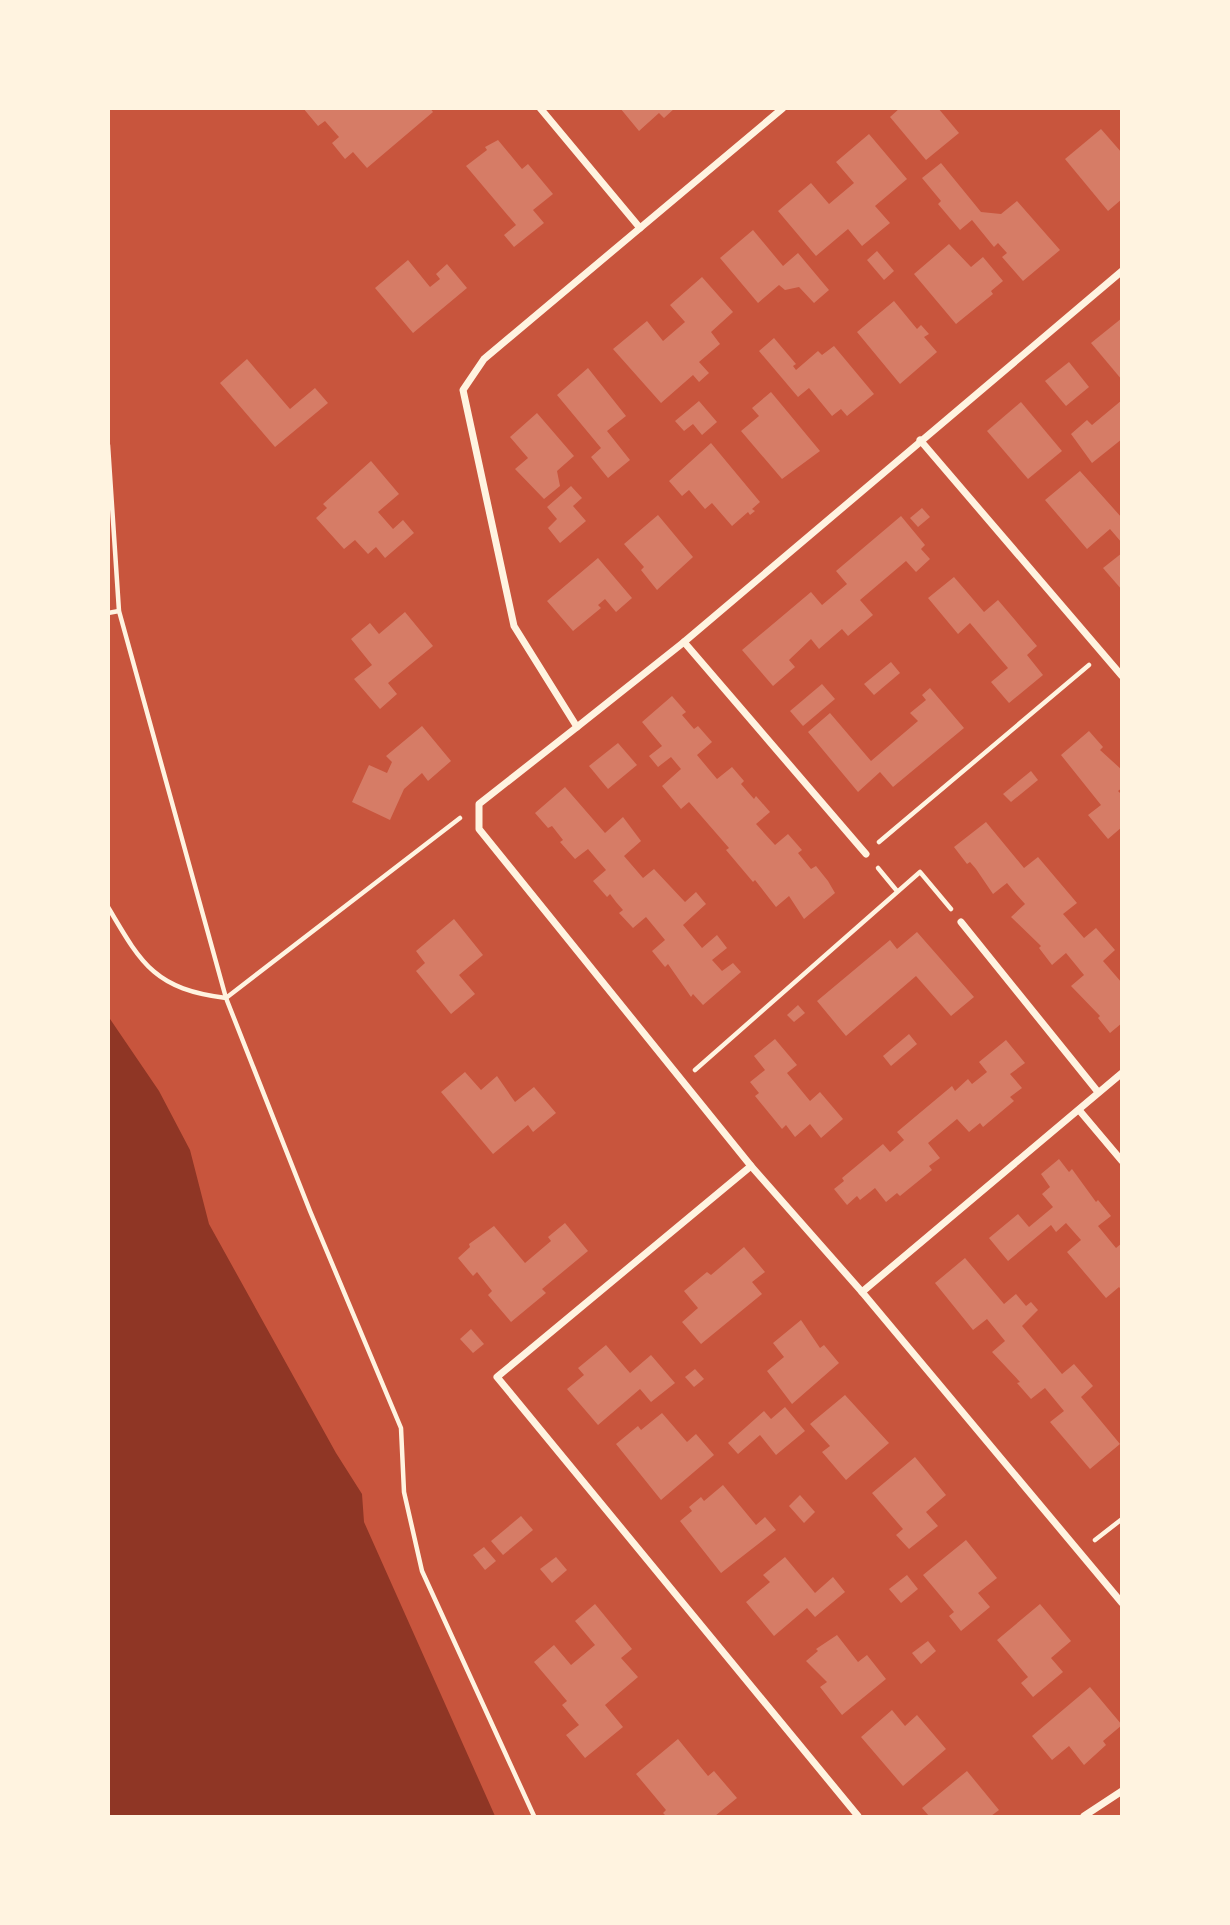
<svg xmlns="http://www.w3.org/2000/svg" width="1230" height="1925" font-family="'Asap Condensed',sans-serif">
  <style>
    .water { fill: #8f3625 }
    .building { fill: #d67c66 }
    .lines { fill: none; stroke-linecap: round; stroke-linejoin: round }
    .path { stroke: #fff3e0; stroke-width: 4.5 }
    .minor { stroke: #fff3e0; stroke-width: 7 }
  </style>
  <rect width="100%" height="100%" fill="#c8553d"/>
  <polygon class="water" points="108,1016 159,1091 190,1150 209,1224 336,1453 362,1494 364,1522 495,1816 109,1816"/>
  <g class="building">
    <polygon points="303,108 430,108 433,112 367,168 353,152 345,159 332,143 339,137 325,121 318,126"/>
    <polygon points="620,108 675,108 664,118 659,113 639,131"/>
    <polygon points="900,108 938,108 959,133 926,160 890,117"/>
    <polygon points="1101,129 1122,153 1122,199 1108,211 1065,159"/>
    <polygon points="869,134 907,179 875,206 890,223 862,246 848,229 816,256 778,211 811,183 829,204 854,183 836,162"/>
    <polygon points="498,140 522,169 528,164 553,194 533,210 544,223 514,247 504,235 516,225 466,166 487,150 485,147"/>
    <polygon points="941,163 981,212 1001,214 1017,201 1060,250 1023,281 1002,257 1007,253 998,243 994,247 972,220 960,230 938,204 941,201 922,178"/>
    <polygon points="753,230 783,266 798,253 829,290 814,303 799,287 785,290 779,285 758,303 720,258"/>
    <polygon points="949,244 971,267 983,257 1003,281 991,291 993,294 956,324 914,274"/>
    <polygon points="877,251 894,271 884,280 867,260"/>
    <polygon points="408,260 430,287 440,279 436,274 447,264 467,288 413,333 375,288"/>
    <polygon points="702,277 733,312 711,332 720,344 699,362 709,373 699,382 693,375 661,403 613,349 647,321 663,341 685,322 670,305"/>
    <polygon points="894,301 917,329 921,325 929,334 924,337 937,352 900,384 857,332"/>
    <polygon points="1122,318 1122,380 1091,343"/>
    <polygon points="774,338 796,364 793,366 796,370 818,351 822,355 834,346 874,394 847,416 841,409 832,416 809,388 798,397 759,351"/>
    <polygon points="247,359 290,409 315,388 328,403 275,447 220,383"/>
    <polygon points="1069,362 1089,387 1066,406 1045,381"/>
    <polygon points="588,368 626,416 607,431 630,460 608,478 591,457 601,448 557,395"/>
    <polygon points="771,392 820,451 782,479 741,431 759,416 752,408"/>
    <polygon points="1122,400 1122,439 1092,463 1071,434 1087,420 1092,425"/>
    <polygon points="699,401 717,422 702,435 693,424 684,431 675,421"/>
    <polygon points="1021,402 1062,451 1028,479 987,431"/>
    <polygon points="537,413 574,456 557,471 560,486 544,499 515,469 528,458 510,437"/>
    <polygon points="711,443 760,502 752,509 755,511 750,515 748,512 732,526 712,503 705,509 689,490 682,496 669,481"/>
    <polygon points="371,461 399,494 378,512 393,529 403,520 414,533 385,558 376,547 368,554 355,540 344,549 316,518 327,508 323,504"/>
    <polygon points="1080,471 1122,518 1122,543 1110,529 1087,549 1045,500"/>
    <polygon points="571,486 582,498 573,506 586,521 560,543 548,528 557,519 547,507"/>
    <polygon points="922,508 930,517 918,527 910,518"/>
    <polygon points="658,515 693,557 657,590 641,570 644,567 624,544"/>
    <polygon points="901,516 925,545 921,549 930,559 916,572 906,561 860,600 873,615 848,636 842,629 819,649 811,639 789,660 795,667 773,686 742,650 811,592 822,605 847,584 836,571"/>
    <polygon points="1122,553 1122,590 1103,568"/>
    <polygon points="598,558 632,598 616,612 605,599 598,605 601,608 573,631 547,601"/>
    <polygon points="954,577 984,612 998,600 1037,646 1027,655 1043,675 1009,703 991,682 1008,668 970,623 958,634 928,598"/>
    <polygon points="405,612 433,646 388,683 397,694 380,709 354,679 372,665 351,639 370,623 379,634"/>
    <polygon points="891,662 900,673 874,695 864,684"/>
    <polygon points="822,684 835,699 803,726 790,711"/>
    <polygon points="930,688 964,728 893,787 880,772 858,792 808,732 830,713 871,761 918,721 910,713 926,700 922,695"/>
    <polygon points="672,696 686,712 682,715 694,729 698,726 712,742 697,755 717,779 732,767 744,781 741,784 747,791 754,799 756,796 770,812 756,824 775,845 788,834 802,850 798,853 811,869 816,866 828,881 835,893 804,919 789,896 776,907 755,880 753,882 726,850 729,848 689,802 681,809 662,786 681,769 671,757 658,767 649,756 662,746 642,722"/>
    <polygon points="422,726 451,761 428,781 422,773 404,789 390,820 352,802 369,765 387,773 392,762 386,756"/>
    <polygon points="1089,731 1103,747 1100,750 1122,770 1122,788 1118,791 1122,795 1122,827 1108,839 1088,815 1101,805 1061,755"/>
    <polygon points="618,743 637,765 608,789 589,766"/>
    <polygon points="1031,771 1038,780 1011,802 1003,794"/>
    <polygon points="565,787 605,833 623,817 641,841 624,856 643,878 654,869 685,902 696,892 706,904 683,925 702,948 717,935 727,948 712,960 722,971 733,963 741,972 703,1005 693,994 691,997 668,964 665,967 652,951 665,940 646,917 633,928 619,913 623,910 616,902 610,894 607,897 593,881 606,870 588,849 575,859 560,842 563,840 552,826 548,828 535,813"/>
    <polygon points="986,822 1024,868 1038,857 1077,903 1063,914 1084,938 1096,928 1115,950 1103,961 1122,983 1122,1023 1110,1033 1098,1018 1100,1016 1071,986 1084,975 1066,953 1052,965 1039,948 1041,946 1011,917 1025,904 1016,894 1007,883 993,894 976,869 970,862 967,864 954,847"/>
    <polygon points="454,919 483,955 459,975 475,994 451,1014 416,971 425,963 416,951"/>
    <polygon points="917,932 974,997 951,1016 916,976 846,1036 817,1001 890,940 897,949"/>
    <polygon points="798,1005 805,1013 794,1022 787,1015"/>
    <polygon points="909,1034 917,1044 891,1066 883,1056"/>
    <polygon points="775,1039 797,1065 787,1073 810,1101 820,1092 843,1119 821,1138 810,1124 795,1137 786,1125 782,1129 755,1096 759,1093 750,1082 765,1070 754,1056"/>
    <polygon points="1006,1040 1025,1063 1010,1074 1022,1088 1010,1097 1014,1101 983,1127 980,1123 969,1132 957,1119 928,1143 940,1158 929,1166 932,1170 900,1196 897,1193 886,1202 875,1188 860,1200 857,1196 847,1205 834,1189 844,1181 842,1178 883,1144 890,1152 904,1140 897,1132 952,1086 955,1091 968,1079 972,1084 987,1072 979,1062"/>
    <polygon points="465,1072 481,1090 497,1076 515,1102 534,1087 556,1113 533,1132 528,1125 493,1154 441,1092"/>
    <polygon points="1059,1159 1069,1172 1072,1169 1096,1202 1098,1200 1111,1216 1098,1226 1116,1248 1122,1243 1122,1291 1119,1287 1106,1298 1067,1252 1081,1240 1066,1223 1056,1232 1051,1225 1008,1261 989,1238 1018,1214 1029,1227 1053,1207 1042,1194 1050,1187 1041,1174"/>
    <polygon points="565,1223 588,1251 542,1289 546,1293 511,1322 488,1295 492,1291 477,1272 473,1276 458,1258 470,1247 469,1244 494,1226 525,1263 551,1241 548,1237"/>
    <polygon points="744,1247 765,1272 752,1282 762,1294 701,1344 682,1322 698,1308 684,1291 707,1272 711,1275"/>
    <polygon points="965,1258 1004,1304 1016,1294 1026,1306 1031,1302 1038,1310 1022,1326 1062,1374 1074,1364 1093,1386 1081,1397 1120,1444 1090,1469 1050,1422 1064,1411 1045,1388 1031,1399 1017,1383 1020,1382 992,1352 1005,1341 987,1319 973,1330 935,1283"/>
    <polygon points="801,1320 820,1348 824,1345 839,1363 792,1404 767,1371 784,1357 773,1343"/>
    <polygon points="471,1329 484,1344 473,1353 460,1339"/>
    <polygon points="606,1345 630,1373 651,1355 675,1383 651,1402 640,1389 598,1425 567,1389 584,1375 578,1368"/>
    <polygon points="695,1369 704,1379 694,1387 685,1377"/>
    <polygon points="845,1395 889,1443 846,1480 822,1452 830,1446 810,1424"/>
    <polygon points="785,1407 805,1431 776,1455 760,1435 738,1454 728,1443 764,1411 771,1419"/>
    <polygon points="662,1413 687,1442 696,1434 714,1455 661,1500 616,1444 638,1426 641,1430"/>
    <polygon points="915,1457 946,1495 926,1512 938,1526 909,1549 896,1535 903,1529 872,1493"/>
    <polygon points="723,1485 756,1525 765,1517 776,1530 721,1573 680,1521 692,1511 689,1507 701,1497 704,1501"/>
    <polygon points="800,1495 815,1512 804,1523 789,1506"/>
    <polygon points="521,1516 533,1530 503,1555 491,1541"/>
    <polygon points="966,1540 997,1578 978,1593 990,1607 961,1631 949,1616 954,1612 923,1575"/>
    <polygon points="484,1547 496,1561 485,1570 473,1555"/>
    <polygon points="556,1557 567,1570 552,1583 540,1569"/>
    <polygon points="785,1557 815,1593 833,1577 845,1592 815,1617 807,1608 774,1636 746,1602 770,1582 763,1575"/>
    <polygon points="907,1575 918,1589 901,1603 889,1589"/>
    <polygon points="595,1604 632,1649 621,1658 638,1677 605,1705 623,1727 585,1758 566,1735 579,1725 562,1705 567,1701 534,1662 554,1645 571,1665 595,1645 575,1621"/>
    <polygon points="1040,1604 1071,1641 1051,1658 1063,1672 1033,1697 1021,1683 1028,1677 997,1640"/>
    <polygon points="837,1635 858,1662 867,1655 886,1679 842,1715 820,1687 827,1682 806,1661 818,1651 816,1649"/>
    <polygon points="928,1641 936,1651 921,1664 912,1653"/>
    <polygon points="1090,1687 1122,1725 1103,1741 1106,1745 1084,1765 1069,1746 1052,1760 1032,1736"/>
    <polygon points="892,1710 905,1726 917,1715 946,1749 903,1786 861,1737"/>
    <polygon points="678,1739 708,1776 714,1771 737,1798 715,1816 666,1816 663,1813 666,1810 636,1774"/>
    <polygon points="967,1771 999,1810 991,1816 929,1816 922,1808"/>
  </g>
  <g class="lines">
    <g class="path">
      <polyline points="108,445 119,611 226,998 460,818"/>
      <polyline points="108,613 119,611"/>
      <polyline points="879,842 1089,665"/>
      <polyline points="878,868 897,891"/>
      <path d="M108,907C142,965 155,989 226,998L310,1211L401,1428L404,1492L422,1571L534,1816"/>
      <polyline points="695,1070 920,872 951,909"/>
      <polyline points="1095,1540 1122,1519"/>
    </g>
    <g class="minor">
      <polyline points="540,108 640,228"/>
      <polyline points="783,108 484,359 463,390 514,626 577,727 479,804 479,829 751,1166 862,1292 1122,1603"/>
      <polyline points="920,440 1122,676"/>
      <polyline points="684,642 866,854"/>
      <polyline points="577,727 684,642 1122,271"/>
      <polyline points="961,922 1098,1092"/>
      <polyline points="1079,1110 1122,1161"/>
      <polyline points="751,1166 497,1377 858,1816"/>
      <polyline points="862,1292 1122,1073"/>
      <polyline points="1084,1816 1122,1791"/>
    </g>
  </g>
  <rect width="1230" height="1925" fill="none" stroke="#fff3e0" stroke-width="220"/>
</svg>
